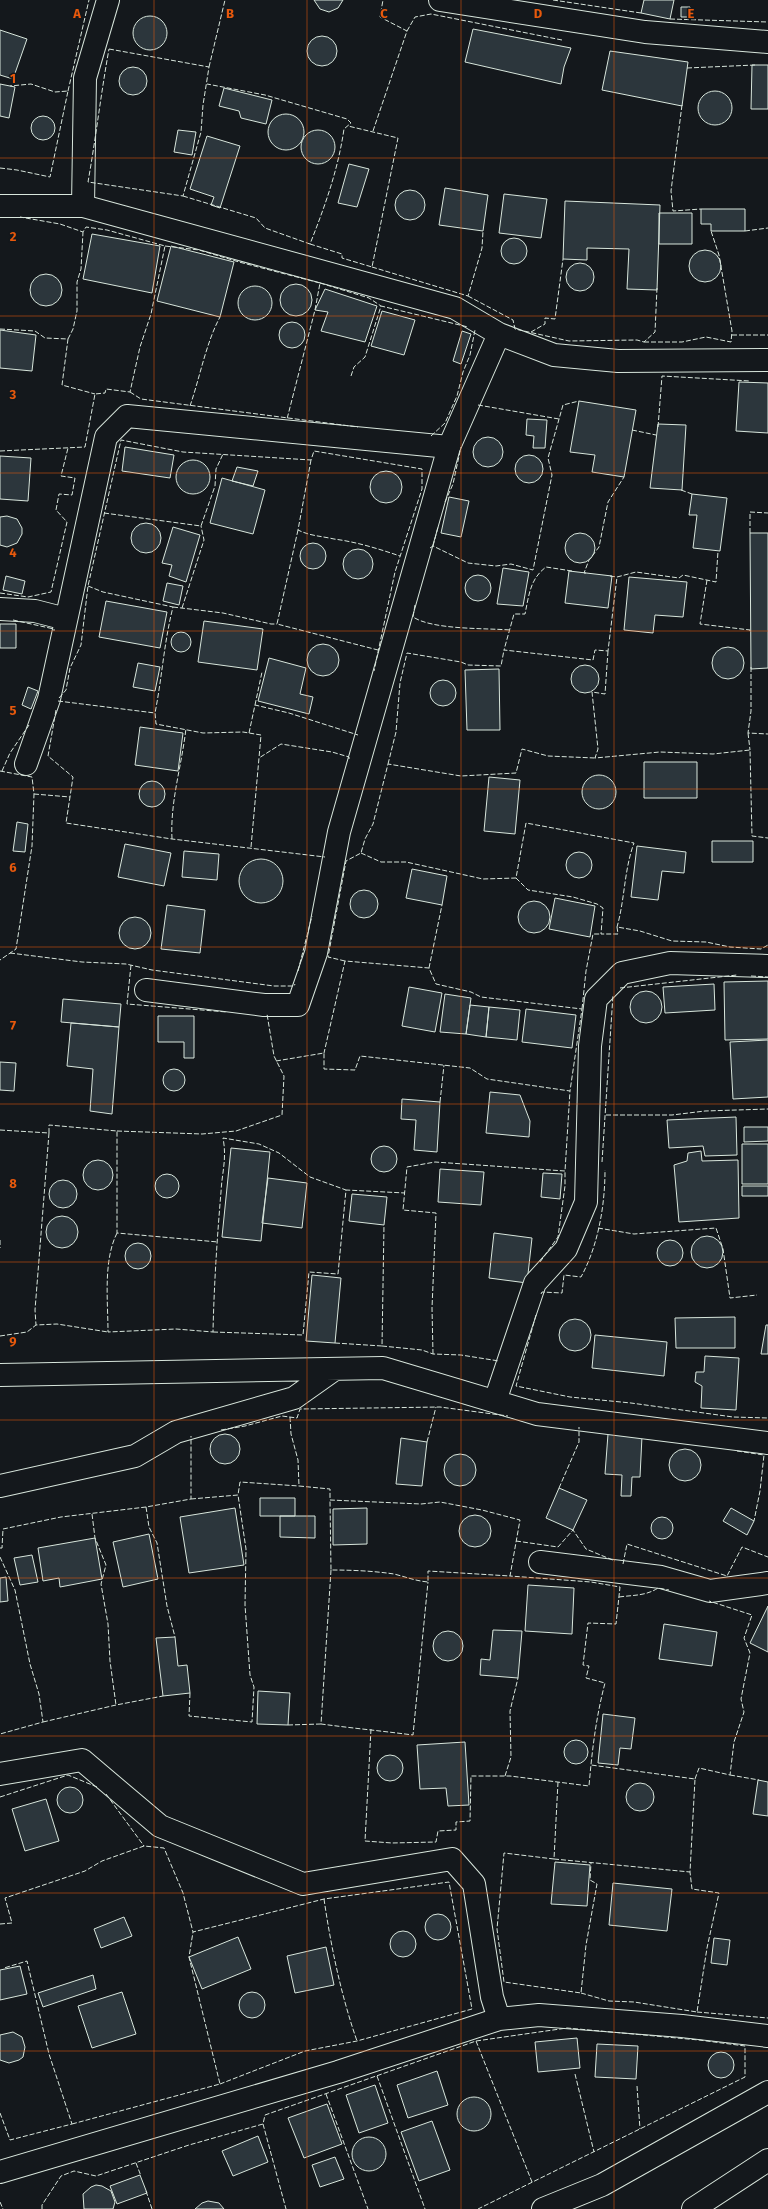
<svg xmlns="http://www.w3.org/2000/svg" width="768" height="2209" font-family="'Fira Sans',sans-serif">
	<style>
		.building { fill: #2c363c; stroke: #d8e6dc }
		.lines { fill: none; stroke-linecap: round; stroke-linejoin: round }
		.street-casing { stroke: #d8e6dc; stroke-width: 24 }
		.secondary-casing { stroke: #d8e6dc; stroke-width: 24 }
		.street { stroke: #14181c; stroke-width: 22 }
		.secondary { stroke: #14181c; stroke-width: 22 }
		.fence { stroke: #d8e6dc; stroke-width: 1; stroke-dasharray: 5 2; stroke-linecap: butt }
		.grid { fill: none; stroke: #e8590c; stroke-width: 1; stroke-opacity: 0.55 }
		.grid-label { font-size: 13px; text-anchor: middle; font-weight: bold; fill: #e8590c; stroke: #14181c; stroke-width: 3; stroke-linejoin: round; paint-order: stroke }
	</style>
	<rect width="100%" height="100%" fill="#14181c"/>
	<path class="building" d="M343 0 338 8 329 12 320 9 314 0Z
		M644 0H674L670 19 641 13Z
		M681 7H690V17H681Z
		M133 33a17 17 0 1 1 34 0a17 17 0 1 1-34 0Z
		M473 29 571 48 564 67 561 84 465 62Z
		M0 30 27 39 13 79 0 75Z
		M307 51a15 15 0 1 1 30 0a15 15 0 1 1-30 0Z
		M610 51 688 62 682 106 602 90Z
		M752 65H768V109H751Z
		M119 81a14 14 0 1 1 28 0a14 14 0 1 1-28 0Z
		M0 84 15 87 9 118 0 116Z
		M224 88 272 100 266 124 241 118 239 111 219 106Z
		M698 108a17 17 0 1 1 34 0a17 17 0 1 1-34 0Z
		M268 132a18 18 0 1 1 36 0a18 18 0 1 1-36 0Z
		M31 128a12 12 0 1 1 24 0a12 12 0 1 1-24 0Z
		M178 130 196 132 192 155 174 152Z
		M301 147a17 17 0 1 1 34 0a17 17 0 1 1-34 0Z
		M207 136 240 146 220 208 211 205 214 197 190 189Z
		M349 164 369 169 357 207 338 203Z
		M445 188 488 195 483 231 439 225Z
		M395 205a15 15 0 1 1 30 0a15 15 0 1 1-30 0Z
		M504 194 547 199 541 238 499 233Z
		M565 201 660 205 657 290 627 289 629 249 587 248V260L563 259Z
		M701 209H745V231H711V224H701Z
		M659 213H692V244H659Z
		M92 234 160 246 152 293 83 279Z
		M501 251a13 13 0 1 1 26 0a13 13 0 1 1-26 0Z
		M171 246 234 262 220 317 157 301Z
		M689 266a16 16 0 1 1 32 0a16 16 0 1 1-32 0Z
		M566 277a14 14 0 1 1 28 0a14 14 0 1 1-28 0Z
		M30 290a16 16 0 1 1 32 0a16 16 0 1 1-32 0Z
		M280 300a16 16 0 1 1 32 0a16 16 0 1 1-32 0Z
		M238 303a17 17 0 1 1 34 0a17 17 0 1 1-34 0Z
		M325 289 377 306 365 342 321 331 328 312 315 310Z
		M382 311 415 320 404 355 371 346Z
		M279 335a13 13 0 1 1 26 0a13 13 0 1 1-26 0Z
		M0 330 36 335 32 371 0 368Z
		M462 331 471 334 461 364 453 361Z
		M739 382 768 383V433L736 431Z
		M579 401 636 410 624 477 592 472 595 455 570 452Z
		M527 419 547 420 545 448H533L534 436 526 435Z
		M658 424 686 425 682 490 650 488Z
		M473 452a15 15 0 1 1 30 0a15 15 0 1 1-30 0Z
		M125 447 174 455 170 478 122 471Z
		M515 469a14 14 0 1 1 28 0a14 14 0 1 1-28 0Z
		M0 456 31 458 28 501 0 499Z
		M176 477a17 17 0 1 1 34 0a17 17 0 1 1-34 0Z
		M237 467 258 471 253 486 232 481Z
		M370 487a16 16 0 1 1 32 0a16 16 0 1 1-32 0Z
		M222 478 265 490 253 534 210 523Z
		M692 494 727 498 720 551 693 548 697 515H689Z
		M449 497 469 501 461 537 441 533Z
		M7 516 17 519 22 528V534L17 543 7 547 0 545V517Z
		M131 538a15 15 0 1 1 30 0a15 15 0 1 1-30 0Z
		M173 527 200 535 186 582 169 576 172 565 162 563Z
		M750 533H768V668L751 669Z
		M565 548a15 15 0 1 1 30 0a15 15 0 1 1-30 0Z
		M300 556a13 13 0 1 1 26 0a13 13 0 1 1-26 0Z
		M343 564a15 15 0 1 1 30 0a15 15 0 1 1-30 0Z
		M503 568 529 572 523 606 497 604Z
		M569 571 612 576 608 608 565 603Z
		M465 588a13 13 0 1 1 26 0a13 13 0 1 1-26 0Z
		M6 576 25 581 22 594 3 590Z
		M629 577 687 582 683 617 655 615 653 633 624 630Z
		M167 583 183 586 179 605 163 601Z
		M106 601 167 612 160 648 99 637Z
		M204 621 263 629 257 670 198 662Z
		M0 624H16V648H0Z
		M171 642a10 10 0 1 1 20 0a10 10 0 1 1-20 0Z
		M307 660a16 16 0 1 1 32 0a16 16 0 1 1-32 0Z
		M712 663a16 16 0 1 1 32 0a16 16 0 1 1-32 0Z
		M269 658 306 668 300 694 313 697 309 714 258 701Z
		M138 663 160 667 155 691 133 687Z
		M571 679a14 14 0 1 1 28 0a14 14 0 1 1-28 0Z
		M499 669 500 730H467L465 670Z
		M430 693a13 13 0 1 1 26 0a13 13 0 1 1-26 0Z
		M28 687 38 691 31 709 22 705Z
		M140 727 183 733 178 771 135 765Z
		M644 762H697V798H644Z
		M582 792a17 17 0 1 1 34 0a17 17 0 1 1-34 0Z
		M489 777 520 780 515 834 484 831Z
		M139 794a13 13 0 1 1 26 0a13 13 0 1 1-26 0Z
		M17 822 28 824 25 852 13 851Z
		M712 841H753V862H712Z
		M125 844 171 853 164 886 118 877Z
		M637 846 686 852 684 873 662 871 658 900 631 897Z
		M184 851 219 854 217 880 182 877Z
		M566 865a13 13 0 1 1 26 0a13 13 0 1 1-26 0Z
		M239 881a22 22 0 1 1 44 0a22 22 0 1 1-44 0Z
		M412 869 447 876 442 905 406 898Z
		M350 904a14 14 0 1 1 28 0a14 14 0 1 1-28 0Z
		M555 898 595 906 590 937 549 929Z
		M518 917a16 16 0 1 1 32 0a16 16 0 1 1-32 0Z
		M167 905 205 910 200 953 161 949Z
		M119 933a16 16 0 1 1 32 0a16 16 0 1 1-32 0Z
		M768 981V1039L725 1040 724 982Z
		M714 984 715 1010 665 1013 663 987Z
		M409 987 442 993 435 1032 402 1026Z
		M630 1007a16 16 0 1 1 32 0a16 16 0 1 1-32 0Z
		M445 994 471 998 466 1034 440 1032Z
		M63 999 121 1004 119 1027 61 1022Z
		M470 1005 489 1007 486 1037 466 1034Z
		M489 1007 520 1010 517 1040 486 1037Z
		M526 1009 576 1015 572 1048 522 1042Z
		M158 1016H194V1058H184V1042H158Z
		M71 1023 119 1027 112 1114 90 1111 93 1069 67 1066Z
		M768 1040V1097L733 1099 730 1042Z
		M0 1062 16 1063 14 1091 0 1090Z
		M163 1080a11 11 0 1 1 22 0a11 11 0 1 1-22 0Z
		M490 1092 520 1095 530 1121 529 1137 486 1133Z
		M402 1099 440 1102 437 1152 414 1150 416 1120 401 1119Z
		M736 1117 737 1155 705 1156 703 1146 669 1148 667 1120Z
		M744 1127H768V1141L744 1142Z
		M742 1144H768V1184H742Z
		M371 1159a13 13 0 1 1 26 0a13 13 0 1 1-26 0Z
		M231 1148 270 1152 261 1241 222 1237Z
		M701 1151 702 1161 738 1160 739 1218 679 1222 674 1165 687 1161 688 1153Z
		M83 1175a15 15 0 1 1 30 0a15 15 0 1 1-30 0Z
		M440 1169 484 1172 481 1205 438 1202Z
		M543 1173 562 1174 560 1199 541 1197Z
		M155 1186a12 12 0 1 1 24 0a12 12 0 1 1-24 0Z
		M268 1178 307 1183 302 1228 262 1223Z
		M49 1194a14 14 0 1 1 28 0a14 14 0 1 1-28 0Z
		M742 1186H768V1196H742Z
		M352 1194 387 1197 384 1225 349 1221Z
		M46 1232a16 16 0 1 1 32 0a16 16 0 1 1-32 0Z
		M494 1233 532 1238 527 1283 489 1278Z
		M691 1252a16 16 0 1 1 32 0a16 16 0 1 1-32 0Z
		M657 1253a13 13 0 1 1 26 0a13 13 0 1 1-26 0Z
		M125 1256a13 13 0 1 1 26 0a13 13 0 1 1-26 0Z
		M312 1275 341 1278 335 1343 306 1341Z
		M735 1317V1348H676L675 1318Z
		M559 1335a16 16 0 1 1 32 0a16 16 0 1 1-32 0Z
		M766 1325H768V1354H761Z
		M595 1335 667 1342 664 1376 592 1368Z
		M705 1356 739 1358 736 1410 701 1408 702 1386 695 1382 696 1372H704Z
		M608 1434 642 1436 640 1477H632L631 1496H621L622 1475 605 1474Z
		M210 1449a15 15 0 1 1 30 0a15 15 0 1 1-30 0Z
		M401 1438 427 1442 422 1486 396 1484Z
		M669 1465a16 16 0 1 1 32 0a16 16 0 1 1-32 0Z
		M444 1470a16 16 0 1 1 32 0a16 16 0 1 1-32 0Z
		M559 1488 587 1500 573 1530 546 1518Z
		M260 1498H295V1516H260Z
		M235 1508 244 1565 189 1573 180 1517Z
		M367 1508V1544L333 1545V1509Z
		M731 1508 754 1521 747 1535 723 1521Z
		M459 1531a16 16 0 1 1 32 0a16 16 0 1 1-32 0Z
		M280 1516H315V1538L280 1537Z
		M651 1528a11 11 0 1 1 22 0a11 11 0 1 1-22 0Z
		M149 1534 158 1579 123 1587 113 1542Z
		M95 1538 102 1579 60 1587 59 1578 43 1581 38 1548Z
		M32 1555 38 1582 20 1585 14 1558Z
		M6 1577 8 1601 0 1602V1578Z
		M528 1585 574 1588 572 1634 525 1631Z
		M768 1606V1652L750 1643Z
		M664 1624 717 1632 712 1666 659 1659Z
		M493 1630 522 1631 518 1678 480 1675 481 1659 490 1660Z
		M433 1646a15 15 0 1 1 30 0a15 15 0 1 1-30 0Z
		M175 1637 178 1666 187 1665 190 1693 163 1696 156 1638Z
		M258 1691 290 1693 288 1725 257 1724Z
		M603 1714 635 1718 631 1749 620 1748 618 1765 598 1763Z
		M564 1752a12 12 0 1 1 24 0a12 12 0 1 1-24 0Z
		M465 1742 469 1805 448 1806 446 1788 420 1789 417 1745Z
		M377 1768a13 13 0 1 1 26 0a13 13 0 1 1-26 0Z
		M758 1780 768 1782V1816L753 1814Z
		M626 1797a14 14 0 1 1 28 0a14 14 0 1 1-28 0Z
		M57 1800a13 13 0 1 1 26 0a13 13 0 1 1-26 0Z
		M46 1799 59 1841 25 1851 12 1809Z
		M555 1862 590 1865 587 1906 551 1904Z
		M613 1883 672 1889 667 1931 609 1925Z
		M425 1927a13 13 0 1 1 26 0a13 13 0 1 1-26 0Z
		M124 1917 132 1936 101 1948 94 1929Z
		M390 1944a13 13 0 1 1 26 0a13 13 0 1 1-26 0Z
		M238 1937 251 1969 202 1989 189 1957Z
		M714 1938 730 1940 727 1965 711 1963Z
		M326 1947 334 1985 295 1993 287 1956Z
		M20 1966 27 1994 0 2000V1970Z
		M93 1975 96 1989 43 2007 38 1993Z
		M239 2005a13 13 0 1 1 26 0a13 13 0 1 1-26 0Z
		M122 1992 136 2034 92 2048 78 2006Z
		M13 2032 22 2037 25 2047 23 2057 19 2060 9 2063 0 2060V2035Z
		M577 2038 580 2068 538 2072 535 2042Z
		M597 2044 638 2046 636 2079 595 2077Z
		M708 2065a13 13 0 1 1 26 0a13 13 0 1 1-26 0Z
		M437 2071 448 2105 408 2118 397 2085Z
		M375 2085 388 2123 359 2133 346 2095Z
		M457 2114a17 17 0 1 1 34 0a17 17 0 1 1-34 0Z
		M327 2104 342 2144 304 2158 288 2118Z
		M432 2121 450 2170 419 2181 401 2132Z
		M258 2136 268 2162 233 2176 222 2151Z
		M352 2154a17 17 0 1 1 34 0a17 17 0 1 1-34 0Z
		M335 2157 344 2179 320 2187 312 2165Z
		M140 2175 147 2193 117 2204 110 2186Z
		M96 2185 102 2186 111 2191 115 2202 113 2209H84L83 2194 91 2187Z
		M208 2201 219 2203 224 2209H195L202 2203Z"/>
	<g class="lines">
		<defs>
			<path id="street" d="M440 0 645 32 768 42
				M0 206H83L455 308 499 334 554 355 618 361 768 360
				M83 206 85 78 108 0
				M0 609 35 611 66 619
				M26 764 49 699 106 437 127 416 449 447
				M146 990 264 1005H298L316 953 339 832 449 447 499 334
				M0 1375 383 1368 537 1414 768 1443
				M495 1401 535 1283 566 1249 586 1202 590 1046 596 999 622 973 670 963 768 966
				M0 1486 135 1456 176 1432 294 1398 335 1369
				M540 1562 661 1577 710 1591 768 1583
				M0 1774 82 1760 160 1826 303 1884 452 1859 474 1884 492 1997 499 2019
				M0 2172 338 2072 499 2019 539 2015 682 2026 768 2036
				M543 2209 602 2185 768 2092"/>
			<path id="secondary" d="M693 2209 768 2160"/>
		</defs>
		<use href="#street" class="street-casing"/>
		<use href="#secondary" class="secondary-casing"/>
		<use href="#street" class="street"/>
		<use href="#secondary" class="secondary"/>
		<path class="fence" d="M553 0 641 13
			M670 19 768 22
			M407 31 415 17 431 14 562 40
			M109 49 209 67 203 105 201 132 183 196 88 182C96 137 101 93 109 49Z
			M209 67 225 0
			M687 68 755 65
			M68 91 89 0
			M682 105 671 191 673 211 701 209
			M373 131 407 31 380 17 383 0
			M0 168 17 170 50 177 68 91 55 92 31 84 10 86
			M183 196 256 218 265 228 310 244C325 206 338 170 344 129L351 123 347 119 265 95 207 84
			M745 231 768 228
			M310 244 342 254V258L372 267 398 138 348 126
			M165 246 199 250 239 262 320 283 315 310 287 419
			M372 267 468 296 482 248 483 231
			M320 283 369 298 381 306
			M468 296 513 320 515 329 569 341 637 340 644 342 655 332 657 288
			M0 329 35 331 45 338 68 339 62 385 95 394
			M531 332 545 324V318L555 319 563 259
			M732 335H768
			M68 339 73 329 77 311V282L81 269 83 232
			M644 342H682L706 337 731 342 732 331 719 255 711 231
			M351 376 354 367 365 357 381 306 468 327
			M130 392 141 399 358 427
			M478 405 559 419
			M190 406C200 377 206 343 220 317
			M658 427 662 376 750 381
			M632 430 656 435
			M431 436 445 423 457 396 463 372 470 355 475 330
			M0 451 85 447 95 394 105 393 106 389 130 392 140 347 151 314 165 246 107 230 86 227 83 232 60 224 20 217
			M311 460 298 530C310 536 321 536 334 539 357 542 379 549 400 556
			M681 490 692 494
			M445 502 453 484 461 447
			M104 513 201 526 215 486 216 469 223 454
			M298 530 277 624 378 650
			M750 533V512L768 513
			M433 546 438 527
			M430 548 433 546 468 563 496 566 511 564 533 570 552 475 548 458 563 405 579 401
			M572 571 546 567C530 579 529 595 525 614H514L504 650 593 660 595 650 608 651 617 577
			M586 573H584L589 560 599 547 608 502 624 477
			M610 576 617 577 636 572 679 578 683 575 716 582 718 551
			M707 580 700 624 750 630V633
			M88 586 103 592 173 607C164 642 162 678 155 713
			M0 593 28 597 51 592 67 522 56 510 59 494 72 495 75 478 61 476 68 448
			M415 605 413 617C433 630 485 628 510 630
			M173 607 223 613 271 624H277
			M182 608 204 540 201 526
			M13 620 54 629V631
			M608 651 605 694 592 692 598 749 595 758 660 752 713 754 750 750 752 836 768 838
			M751 667V711L748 733 768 734
			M59 698 66 690 70 668 81 645 88 586 121 440 183 452 311 460 314 451 422 469V489L395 572 374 671
			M58 701 155 713 156 724 203 733 243 732 261 735 259 758
			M255 705 262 672
			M56 710 48 756 73 777 70 797
			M249 733 255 705 289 713 358 735
			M748 733 750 750
			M388 764 396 732 400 683 407 653 461 662 468 665 501 666 504 650
			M0 771 32 777 34 794 32 846 16 949 0 960
			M2 771 10 753 29 725
			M34 794 70 797 66 823 172 839 325 857
			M172 839C170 801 182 765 186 728
			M251 847 259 758 281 744 332 752 349 757V759
			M361 853 381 862H406L483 879 516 878 526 823 634 843C624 870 625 899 617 927
			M516 878 528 890 573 897 597 904 603 908 601 934H618L617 927 640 931 672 941 706 942 730 947 761 949 768 945
			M10 953 82 962 126 964 152 970 274 986H294L295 984
			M345 961 328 957 346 861 361 853 365 839 373 824 388 764 461 776 516 773 522 749 548 756 595 758
			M131 965 127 1004 227 1012
			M429 968 442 905
			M298 971 312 916
			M751 976 768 977
			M620 988 737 975
			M582 1009 586 971 593 934H601
			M276 1061 324 1053V1069L355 1070 360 1056 470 1068 487 1079 570 1091 582 1009 481 997 471 992 436 984 429 968 345 961 324 1053
			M440 1102 444 1065
			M606 1115H672L705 1111 768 1109
			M0 1130 49 1133V1125L117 1131V1233L218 1242
			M117 1131 202 1134 236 1131 282 1115 284 1076 274 1056 267 1014
			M49 1133 35 1310 36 1325 57 1324 108 1332
			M602 1162 613 995
			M598 1228 634 1234 716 1228 723 1249 730 1298 757 1295
			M117 1233C103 1261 108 1301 108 1332L176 1329 213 1332C214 1286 217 1239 221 1192 222 1172 227 1159 223 1138L259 1144 279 1153 310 1177 346 1190
			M0 1240V1248
			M540 1262 558 1237 565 1186V1171
			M541 1294 542 1292 562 1293 564 1275 581 1277C598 1246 605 1206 605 1170
			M536 1315 516 1386 570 1397 631 1403 733 1417 768 1418
			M213 1332 303 1335 309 1272 338 1274 346 1190 405 1193
			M0 1336 27 1332 36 1325
			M335 1343 382 1346 384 1225
			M382 1346 422 1350 433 1354 461 1355 499 1361
			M433 1354 432 1308 436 1213 403 1210 407 1167 435 1162 565 1171 570 1091
			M290 1417 291 1434 298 1460 299 1486 330 1489V1500L421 1504 440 1502 482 1510 520 1520 510 1576 428 1571V1582C416 1581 406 1577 394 1574 374 1571 352 1570 331 1570L330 1500
			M221 1430 245 1426 282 1416 297 1418 300 1409 440 1407 508 1416
			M427 1442 436 1407
			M737 1451 764 1455 760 1491 754 1521
			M559 1488 579 1442V1427
			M191 1499 238 1495 240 1482 299 1486
			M146 1507 149 1527 157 1543 167 1606 175 1637
			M92 1514 95 1538 106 1565 101 1584 108 1624 110 1661 116 1705
			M516 1541 558 1547 573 1530 586 1549 615 1561
			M0 1548H2L3 1529 61 1517 146 1507 191 1499V1436
			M0 1557 15 1590 30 1664 39 1694 43 1722 0 1734
			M623 1564 627 1544 727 1576 742 1547 768 1557
			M331 1570 321 1724C351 1728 382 1731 413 1735L428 1582
			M619 1597C633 1595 646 1596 658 1588L669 1590
			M190 1693 189 1716 252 1722 254 1687 250 1675 245 1605 246 1549 238 1495
			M43 1722 116 1705 163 1696
			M288 1725 321 1724
			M371 1729 365 1841 392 1843 436 1842 438 1831 456 1830V1822L470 1821 471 1776H510L589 1786C592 1751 596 1717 605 1683L586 1678 589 1666 583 1665 588 1623 616 1624 620 1587 591 1582 510 1576
			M730 1775 759 1780
			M505 1776 511 1757 510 1711 518 1678
			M695 1779 699 1768 730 1775 734 1742 744 1712 741 1699 750 1653 744 1638 752 1615 709 1601
			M558 1782 554 1859 504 1853 497 1929 504 1982 581 1993 586 1945 597 1884 590 1880 591 1863
			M106 1794 144 1846
			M0 1797 68 1775 97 1787
			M554 1859 690 1872 695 1779 591 1765
			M324 1899C331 1947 341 1995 357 2041
			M0 1924 12 1923 5 1898 85 1871 102 1861 144 1846 164 1848 183 1893 193 1932 324 1899 449 1882 472 2009 357 2041 305 2051 220 2084
			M581 1993 609 2001 634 2002 697 2012 707 1948 719 1893 692 1889 690 1872
			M697 2012 768 2018
			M476 2041 532 2182
			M575 2074 594 2152
			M377 2076 425 2209
			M637 2086 640 2129
			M326 2094 368 2209
			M0 2113 10 2140 72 2124 49 2054 27 1961 4 1968
			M72 2124 220 2084 189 1957 193 1932
			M263 2124 286 2209
			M136 2163 141 2176
			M146 2191 152 2209
			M0 2202 3 2209
			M42 2209V2205L61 2176 74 2171 96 2176 189 2145 263 2124 265 2115 476 2041 567 2028 699 2040 745 2046V2077L478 2209"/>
	</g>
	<path class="grid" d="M154 0V2209M307 0V2209M461 0V2209M614 0V2209M0 158H768M0 316H768M0 473H768M0 631H768M0 789H768M0 947H768M0 1104H768M0 1262H768M0 1420H768M0 1578H768M0 1736H768M0 1893H768M0 2051H768"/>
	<g class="grid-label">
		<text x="77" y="18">A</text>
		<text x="230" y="18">B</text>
		<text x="384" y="18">C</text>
		<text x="538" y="18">D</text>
		<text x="691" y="18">E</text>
		<text x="13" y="83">1</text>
		<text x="13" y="241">2</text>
		<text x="13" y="399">3</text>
		<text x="13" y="557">4</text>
		<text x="13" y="715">5</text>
		<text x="13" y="872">6</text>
		<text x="13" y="1030">7</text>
		<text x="13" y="1188">8</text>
		<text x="13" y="1346">9</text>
	</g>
</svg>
